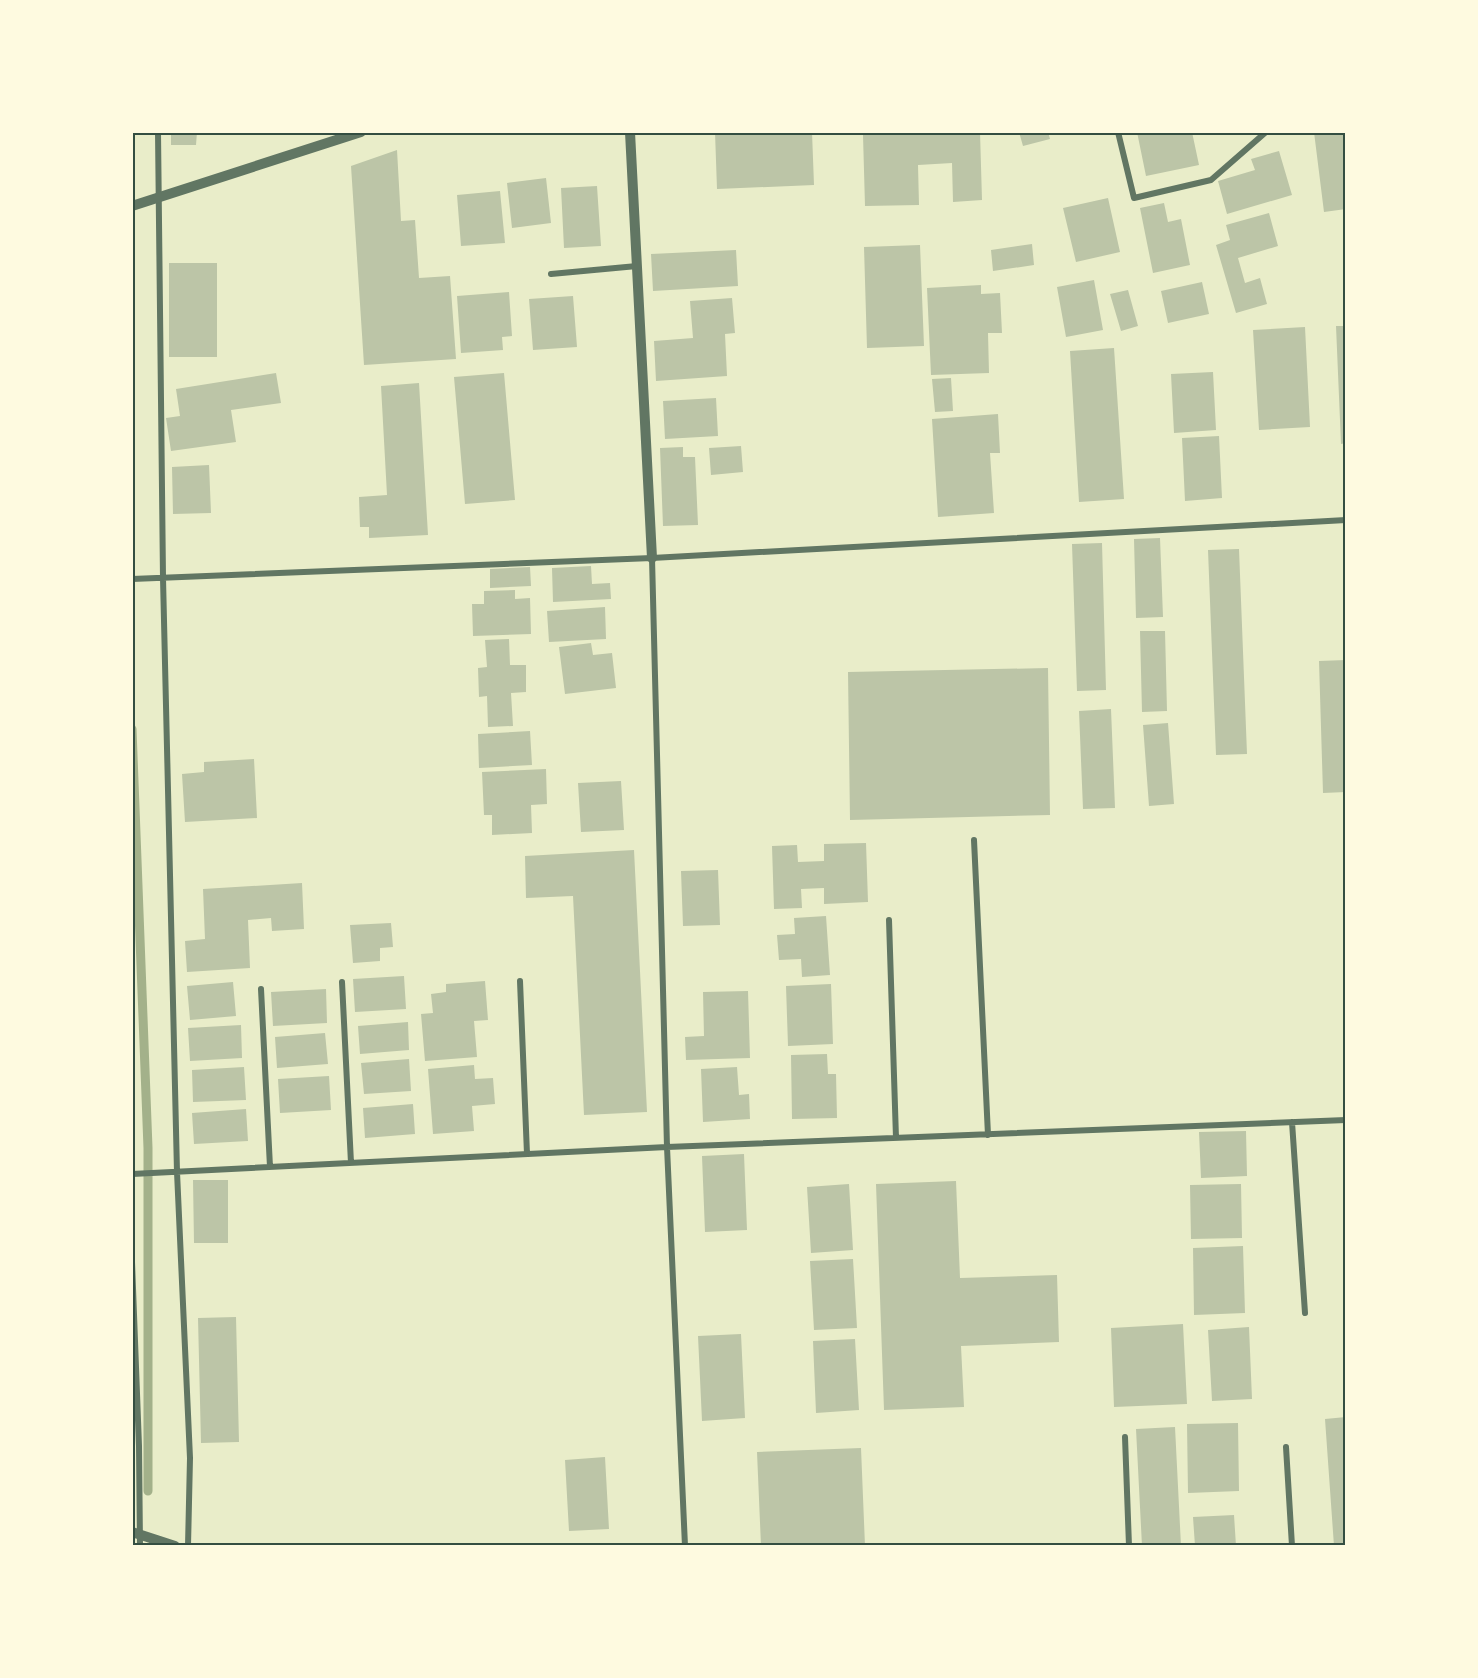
<svg xmlns="http://www.w3.org/2000/svg" width="1478" height="1678" font-family="Ubuntu,sans-serif">
	<style>
		.lines { fill: none; stroke-linecap: round; stroke-linejoin: round }
		.stream { stroke: #a3b18a; stroke-width: 9 }
		.building { fill: #bcc5a7 }
		.minor { stroke: #617663; stroke-width: 6 }
		.tertiary { stroke: #617663; stroke-width: 10 }
		.neatline { fill: none; stroke: #344e41; stroke-width: 2 }
	</style>
	<rect width="100%" height="100%" fill="#e9edc9"/>
	<g class="lines">
		<path class="stream" d="M132 729 148 1148V1491"/>
	</g>
	<path class="building" d="M171 132H197L196 145H171Z
		M715 132H812L814 185 717 189Z
		M980 132 982 200 953 202 952 163 918 165 919 205 865 206 863 135Z
		M1019 132H1048L1050 139 1023 146Z
		M1137 132H1192L1199 165 1146 176Z
		M1314 132H1346V209L1324 212Z
		M397 150 401 221 415 220 419 278 450 276 456 359 364 365 351 166Z
		M1279 151 1292 195 1227 214 1218 181 1255 170 1251 159Z
		M546 178 551 223 512 228 507 183Z
		M597 186 601 246 564 248 561 188Z
		M500 191 505 243 461 246 457 195Z
		M1108 198 1120 252 1076 262 1063 208Z
		M1164 203 1168 222 1181 219 1190 265 1153 273 1140 208Z
		M1269 213 1278 246 1238 258 1245 283 1260 278 1267 304 1236 313 1216 245 1230 240 1226 225Z
		M1032 244 1034 265 993 271 991 250Z
		M920 245 924 346 867 348 864 247Z
		M736 250 738 286 653 291 651 254Z
		M169 263H217V357H169Z
		M1094 280 1103 330 1066 337 1057 287Z
		M1202 282 1209 314 1168 323 1161 291Z
		M981 285V294L1000 293 1002 333H988L989 373 931 375 927 288Z
		M1128 290 1138 326 1121 331 1110 294Z
		M509 292 512 336 502 337 503 350 461 353 457 296Z
		M573 296 577 347 533 350 529 299Z
		M732 298 735 333 725 334 727 376 656 381 654 341 693 338 690 301Z
		M1336 326H1346V443L1341 444Z
		M1305 327 1310 427 1259 430 1253 330Z
		M1114 348 1124 499 1079 502 1070 351Z
		M1213 372 1216 430 1174 433 1171 374Z
		M276 373 281 403 231 410 236 442 171 451 166 418 180 416 176 389Z
		M504 373 515 500 465 504 454 377Z
		M951 378 953 411 935 412 932 379Z
		M419 383 428 535 369 538V527H360L359 497 387 495 381 386Z
		M716 398 718 436 665 439 663 401Z
		M998 414 1000 453H990L994 513 938 517 932 419Z
		M1219 436 1222 498 1185 501 1182 438Z
		M741 446 743 472 711 475 709 448Z
		M683 447V457H695L698 525 663 526 660 448Z
		M209 465 211 513 173 514 172 467Z
		M1160 538 1163 617 1136 618 1134 539Z
		M1102 543 1106 690 1077 691 1072 544Z
		M1239 549 1247 754 1216 755 1208 550Z
		M591 566 592 584 610 583 611 599 553 602 552 568Z
		M530 567 531 586 490 588V569Z
		M515 590V599L530 598 531 634 473 636 472 604H484V591Z
		M605 607 606 639 549 642 547 611Z
		M1140 631H1165L1167 711 1142 712Z
		M509 639 510 665H526V692L511 693 513 726 488 727 487 696 479 697 478 668 487 667 485 640Z
		M591 643 593 655 612 653 616 688 565 694 559 647Z
		M1346 660V792L1323 793 1319 661Z
		M1048 668 1050 815 850 820 848 672Z
		M1111 709 1115 808 1083 809 1079 711Z
		M1168 723 1174 804 1149 806 1143 725Z
		M530 731 532 765 479 768 478 734Z
		M254 759 257 818 185 822 182 774 204 772V762Z
		M546 769 547 804 531 805 532 833 492 835V815H484L482 772Z
		M621 781 624 830 581 832 578 783Z
		M866 843 868 902 824 904V888L801 889 802 908 774 909 772 846 797 845 798 862 824 861V844Z
		M634 850 647 1112 584 1115 573 896 526 898 525 856Z
		M718 870 720 925 683 926 681 871Z
		M302 883 304 929 272 931 271 918 248 920 250 968 187 972 185 941 205 939 203 889Z
		M826 916 830 975 802 977 801 959 779 960 777 935 795 934 794 918Z
		M391 923 393 947 380 948V961L353 963 350 925Z
		M404 976 406 1009 355 1012 353 979Z
		M485 981 488 1020 474 1021 477 1057 425 1061 421 1014 433 1013 431 994 446 992V984Z
		M233 982 236 1016 190 1020 187 986Z
		M831 984 833 1044 788 1046 786 986Z
		M326 989 327 1023 273 1026 271 992Z
		M748 991 750 1058 686 1060 685 1037 704 1036 703 992Z
		M408 1022 409 1050 360 1054 358 1026Z
		M241 1025 242 1058 190 1061 188 1028Z
		M325 1033 328 1064 277 1068 275 1037Z
		M827 1054 828 1074H836L837 1118 792 1119 791 1055Z
		M409 1059 411 1091 364 1094 361 1063Z
		M474 1065 475 1079 493 1078 495 1104 472 1106 474 1131 433 1134 428 1069Z
		M244 1067 246 1100 193 1102 192 1070Z
		M737 1067 739 1095 749 1094 750 1119 703 1122 701 1069Z
		M329 1076 331 1110 280 1113 278 1079Z
		M413 1104 415 1134 365 1138 363 1108Z
		M246 1109 248 1141 194 1144 192 1113Z
		M1246 1131 1247 1176 1201 1178 1199 1132Z
		M744 1154 747 1230 705 1232 702 1156Z
		M193 1180H228V1243H194Z
		M956 1181 960 1278 1057 1275 1059 1342 961 1346 964 1407 884 1410 876 1184Z
		M849 1184 853 1250 811 1253 807 1187Z
		M1241 1184 1242 1238 1191 1239 1190 1185Z
		M1243 1246 1245 1313 1194 1315 1193 1248Z
		M853 1259 857 1328 814 1330 810 1261Z
		M236 1317 239 1442 201 1443 198 1318Z
		M1183 1324 1187 1404 1114 1407 1111 1328Z
		M1249 1327 1252 1399 1212 1401 1208 1330Z
		M741 1334 745 1418 702 1421 698 1336Z
		M855 1339 859 1410 816 1413 813 1341Z
		M1346 1417V1546H1334L1325 1419Z
		M1238 1423 1239 1491 1188 1493 1187 1424Z
		M1175 1427 1181 1546H1142L1136 1429Z
		M861 1448 865 1546H761L757 1452Z
		M605 1457 609 1529 569 1531 565 1460Z
		M1234 1515 1236 1546H1195L1193 1517Z"/>
	<g class="lines">
		<path class="minor" d="M158 132 163 578 177 1172 190 1458 188 1546
			M1118 132 1134 198 1211 180 1266 132
			M551 274 637 266
			M652 558 667 1147 685 1546
			M132 579 652 558 1346 520
			M974 840 988 1135
			M889 920 896 1138
			M520 981 527 1154
			M342 982 351 1163
			M261 989 270 1167
			M1292 1122 1305 1313
			M132 1174 667 1147 1346 1120
			M132 1262 139 1446 140 1546
			M1125 1437 1129 1546
			M1286 1447 1292 1546"/>
		<path class="tertiary" d="M630 132 652 558
			M132 206 361 132
			M132 1532 175 1546"/>
	</g>
	<rect width="1478" height="1678" fill="none" stroke="#fefae0" stroke-width="267"/>
	<rect x="134" y="134" width="1210" height="1410" class="neatline"/>
</svg>
